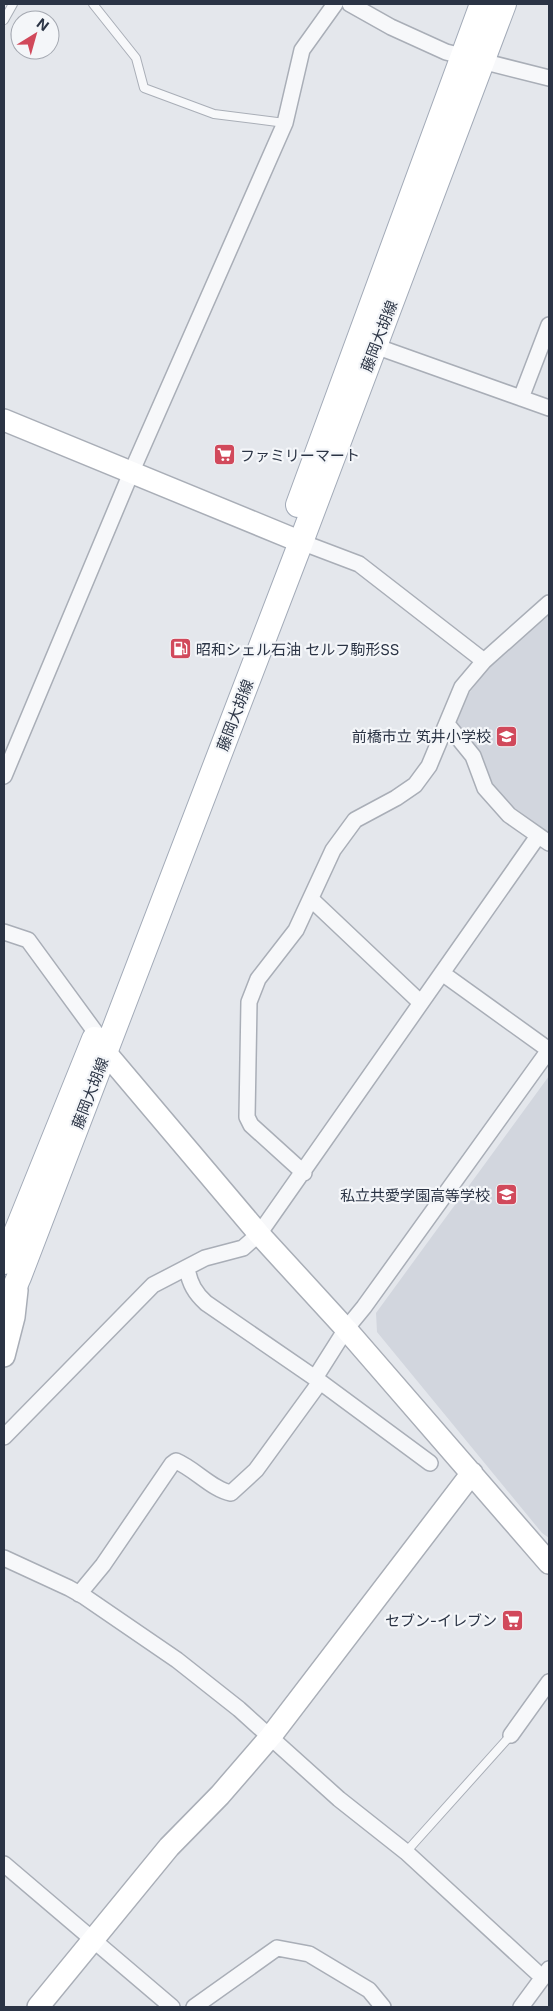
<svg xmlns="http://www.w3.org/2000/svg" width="553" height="2011" font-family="Inter,'Noto Sans JP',sans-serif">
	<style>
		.built { fill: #d2d6de }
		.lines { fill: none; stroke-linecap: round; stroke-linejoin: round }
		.lane-casing { stroke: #a9aeb7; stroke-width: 10 }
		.street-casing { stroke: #a9aeb7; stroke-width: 18 }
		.secondary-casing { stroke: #a9aeb7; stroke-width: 24 }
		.primary-casing { stroke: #a3abb8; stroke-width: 26 }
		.lane { stroke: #f7f8fa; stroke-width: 8 }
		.street { stroke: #f7f8fa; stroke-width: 15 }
		.secondary { stroke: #fff; stroke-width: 21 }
		.primary { stroke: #fff; stroke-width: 24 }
		.labels { text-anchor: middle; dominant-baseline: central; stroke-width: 4.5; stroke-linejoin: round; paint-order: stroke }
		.street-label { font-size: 15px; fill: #2b3445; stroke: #f4f6f9 }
		.poi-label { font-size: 15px; fill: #2b3445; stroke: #f4f6f9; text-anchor: end }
	</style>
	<rect width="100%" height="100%" fill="#e4e7ec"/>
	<path class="built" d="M549 613V835L516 810 489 784 476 750 455 722 464 700 488 668Z
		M549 1076V1538L542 1533 377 1332 376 1313Z"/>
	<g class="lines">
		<defs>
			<path id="lane" d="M93 4 136 58 144 88 214 114 285 123
				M4 20 13 4
				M406 1852 511 1735"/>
			<path id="street" d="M350 4 391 27 446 52 549 78
				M375 346 549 408
				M521 398 549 325
				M301 542 359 564 484 661
				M447 724 473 756 485 788 509 815 549 843
				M4 776 131 473 285 123 302 50 335 4
				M311 899 421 1003
				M4 932 28 940 96 1033
				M442 973 549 1050
				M304 1173 251 1125 247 1117 249 1002 258 979 296 930 333 850 355 820 396 798 415 785 429 766 462 687 484 661 549 603
				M187 1269C190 1284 195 1293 206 1303L315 1378 430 1463
				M315 1378 346 1329 364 1307 549 1050
				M4 1437 153 1285 205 1258 243 1248 259 1234 538 836
				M4 1558 69 1588 85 1597 177 1660 239 1709 339 1799 406 1852 543 1978
				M79 1594 103 1565 172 1464 176 1461C195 1469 213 1490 231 1493L256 1470 320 1382
				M511 1735 549 1682
				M4 1864 172 2007
				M194 2007 277 1948 309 1954 369 1990 383 2007
				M521 2007 549 1969"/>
			<path id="secondary" d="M4 420 301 542
				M98 1038 106 1053 259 1234 346 1329 549 1563
				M4 1356 14 1317 17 1290
				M38 2007 169 1847 220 1795 271 1736 472 1473"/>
			<path id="primary" d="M298 505 482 4
				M4 1262 94 1039
				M4 1311 19 1277 301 542 504 4"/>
		</defs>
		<use href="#lane" class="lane-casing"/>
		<use href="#street" class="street-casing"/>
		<use href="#secondary" class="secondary-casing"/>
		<use href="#primary" class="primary-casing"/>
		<use href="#lane" class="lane"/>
		<use href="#street" class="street"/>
		<use href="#secondary" class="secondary"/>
		<use href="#primary" class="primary"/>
	</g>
	<defs>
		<symbol id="supermarket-square" viewBox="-11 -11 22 22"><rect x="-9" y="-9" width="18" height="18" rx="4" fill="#d1495b" stroke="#f4f6f9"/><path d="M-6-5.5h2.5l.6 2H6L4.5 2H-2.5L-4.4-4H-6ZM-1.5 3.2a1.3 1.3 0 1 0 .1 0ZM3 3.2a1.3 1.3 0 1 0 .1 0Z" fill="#fff"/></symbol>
		<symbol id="fuel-square" viewBox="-11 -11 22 22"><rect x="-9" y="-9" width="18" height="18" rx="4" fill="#d1495b" stroke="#f4f6f9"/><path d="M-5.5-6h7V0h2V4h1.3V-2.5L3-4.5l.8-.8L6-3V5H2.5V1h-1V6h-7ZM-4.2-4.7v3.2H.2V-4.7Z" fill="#fff"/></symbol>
		<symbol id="school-square" viewBox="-11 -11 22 22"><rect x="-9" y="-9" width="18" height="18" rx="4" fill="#d1495b" stroke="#f4f6f9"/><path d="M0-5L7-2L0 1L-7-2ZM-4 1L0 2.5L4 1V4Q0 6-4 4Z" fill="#fff"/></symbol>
	</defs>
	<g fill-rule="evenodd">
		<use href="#supermarket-square" x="212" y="442" width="25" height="25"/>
		<use href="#fuel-square" x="168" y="636" width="25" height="25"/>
		<use href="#school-square" x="494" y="724" width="25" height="25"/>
		<use href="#school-square" x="494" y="1182" width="25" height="25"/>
		<use href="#supermarket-square" x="500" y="1608" width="25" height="25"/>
	</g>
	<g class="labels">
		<g class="street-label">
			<text transform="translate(379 336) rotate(-69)">藤岡大胡線</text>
			<text transform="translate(235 715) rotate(-69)">藤岡大胡線</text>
			<text transform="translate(90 1093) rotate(-69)">藤岡大胡線</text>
		</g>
		<g class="poi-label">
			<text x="240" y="455" text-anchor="start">ファミリーマート</text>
			<text x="196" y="649" text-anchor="start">昭和シェル石油 セルフ駒形SS</text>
			<text x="491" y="736">前橋市立 笂井小学校</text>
			<text x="490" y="1195">私立共愛学園高等学校</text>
			<text x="497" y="1620">セブン-イレブン</text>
		</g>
	</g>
	<rect width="553" height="2011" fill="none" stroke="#2b3445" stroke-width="10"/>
	<g transform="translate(35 35) rotate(37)"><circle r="24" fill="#f4f6f9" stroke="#a4a8b1"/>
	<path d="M0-4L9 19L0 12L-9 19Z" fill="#d1495b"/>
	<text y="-8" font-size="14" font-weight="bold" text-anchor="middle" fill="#2b3445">N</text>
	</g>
</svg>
